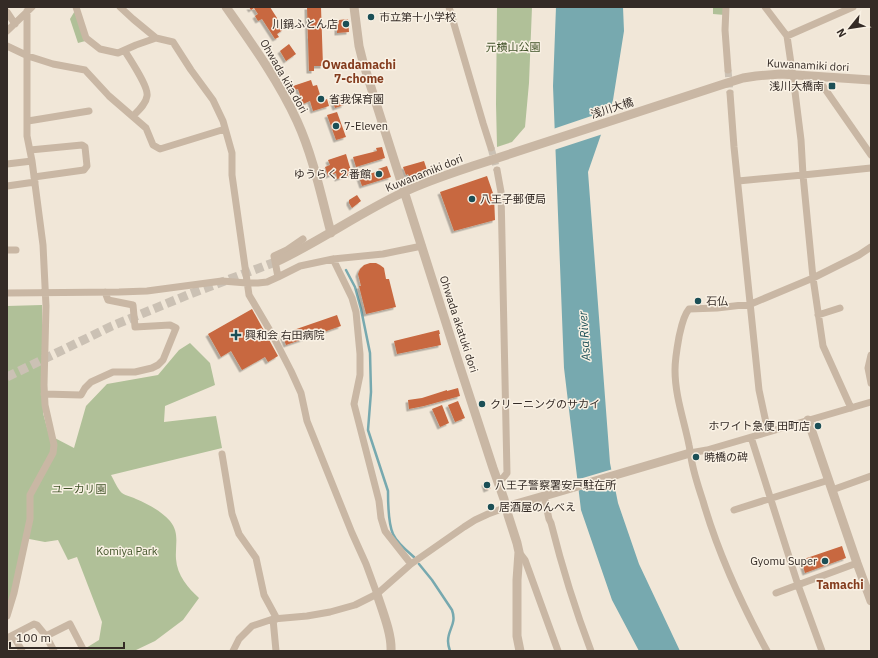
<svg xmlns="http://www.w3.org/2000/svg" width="878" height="658" font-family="'IBM Plex Sans','Noto Sans JP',sans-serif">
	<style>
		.green { fill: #b0c098 }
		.water { fill: #77a9af }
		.pier { fill: #f1e7d8 }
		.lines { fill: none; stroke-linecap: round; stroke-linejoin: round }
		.stream { stroke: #77a9af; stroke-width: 2.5 }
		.building { fill: #c8683f; filter: url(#shadow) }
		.minor-tunnel { stroke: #cbc1b4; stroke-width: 7; stroke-dasharray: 7 3.5; stroke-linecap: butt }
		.tertiary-tunnel { stroke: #cbc1b4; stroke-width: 9; stroke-dasharray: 9 4.5; stroke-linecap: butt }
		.minor { stroke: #c9b7a4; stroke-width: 7 }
		.tertiary { stroke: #c9b7a4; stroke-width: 9 }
		.poi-dot { fill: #1b4f56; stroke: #f9f1e4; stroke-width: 1.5 }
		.labels { text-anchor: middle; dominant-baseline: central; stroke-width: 3; stroke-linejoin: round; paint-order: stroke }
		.poi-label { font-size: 11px; fill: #342b26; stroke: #f9f1e4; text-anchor: start }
		.park-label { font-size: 11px; fill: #415329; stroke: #f9f1e4 }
		.street-label { font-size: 11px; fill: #342b26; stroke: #f9f1e4 }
		.neighbourhood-label { font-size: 12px; font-weight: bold; fill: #843c1e; stroke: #f9f1e4 }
		.water-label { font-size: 12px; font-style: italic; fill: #1b4f56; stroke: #f9f1e4 }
	</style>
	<defs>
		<filter id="shadow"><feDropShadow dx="-2.5" dy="2.5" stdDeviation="0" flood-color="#0004"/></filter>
	</defs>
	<rect width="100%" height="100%" fill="#f1e7d8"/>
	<path class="green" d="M497 7H532L529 83 525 127 512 142 497 147 496 104Z
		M713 7H725V15L713 14Z
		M76 9 89 40 78 43 70 19Z
		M42 305 43 413 49 435 74 448 86 406 107 384 158 375 179 350 190 343 210 363 215 385 165 406 164 422 216 416 222 448 111 475C114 480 116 486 120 491 124 496 131 496 136 499 148 504 161 511 170 521 180 533 175 545 176 559 177 575 188 588 199 598L183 620 155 641 134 651H88L86 648 99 640 102 622 77 557 68 560 58 540 45 542 24 538 7 616V306Z"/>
	<path class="water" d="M556 7H623L624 31 613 100 588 172 610 463 618 503 639 564 680 651H639L612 600 581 510 564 368 553 86Z"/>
	<path class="pier" d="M612 109 603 134 554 150 553 129Z
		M613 469 615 479 577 491 576 480Z"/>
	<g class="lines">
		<path class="stream" d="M346 270 355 287 361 309 370 353 371 392 368 430 388 491C388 503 388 523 393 534 397 543 407 551 414 557
			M419 564 432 580 452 610C457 624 448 629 448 641 448 644 449 648 450 651"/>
	</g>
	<path class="building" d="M249 7H270L284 29 277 34 279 37 275 39 262 19 258 21 255 16 258 14 254 8 251 10Z
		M307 7H321L323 66H314V71H309Z
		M348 19 349 32 337 33V21H339V20Z
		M289 44 296 54 286 61 280 51Z
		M311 80 313 86 317 85 322 101 327 99 329 106 313 111 310 101 303 104 298 89 294 90 293 86Z
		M341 97 344 105 335 108 332 99Z
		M337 112 346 137 336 140 327 115Z
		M382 147 385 158 356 167 353 157 377 151 376 148Z
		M346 154 352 174 337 179 336 173 328 176 325 167 330 165 328 160Z
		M424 161 427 170 413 174V175L409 177 408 174 406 175 403 167Z
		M387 166 391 177 362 186 359 177 379 171 378 169Z
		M487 176 494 196 495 220 454 231 440 192Z
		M357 195 361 201 352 208 349 203V200Z
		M370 263H376L380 265 384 268 386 279H389L396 307 366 314 359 286H361L358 274 360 269 364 265Z
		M252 309 278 356 268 362 265 357 242 370 231 351 221 357 208 334Z
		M337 315 341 326 286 345 282 334Z
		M439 330 440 334H439L441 345 397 354 394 341Z
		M458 388 460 396 424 406 409 409 408 400 422 398 447 390V391Z
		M458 401 465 418 455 422 448 405Z
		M442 405 449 423 440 427 432 409Z
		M488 481 491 488 486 490 484 483Z
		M842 546 846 558 805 573 801 560Z"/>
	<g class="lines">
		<path class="minor-tunnel" d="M728 70 730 93
			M491 148 497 170"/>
		<path class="tertiary-tunnel" d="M7 377 112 326 190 294 278 261"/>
		<path class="minor" d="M76 7 86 38 100 49 118 53 136 45 156 38 173 42 191 70 213 100 223 121 232 153V175L249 295 272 334 291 371 301 393 307 421 352 533 366 564 377 594
			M120 7 133 19 156 38
			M449 7 483 123 491 148
			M726 7 725 30 728 70
			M765 7 787 36 794 84 801 140 803 175 813 278 823 346 851 408
			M7 12 15 24
			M7 31 32 7
			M787 36 853 7
			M7 46 28 56 53 64 85 70 109 96 146 128 153 145 160 149 225 129
			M125 51C130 60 149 87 147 96 146 104 139 110 133 116
			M816 76 871 155
			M730 93 734 147 759 390 768 432
			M28 121 89 111
			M30 150 82 145 85 147 87 166 84 170 34 177
			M7 164 32 161
			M497 170 501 192 507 473 503 478 498 480
			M738 181 803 175 871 168
			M7 186 35 182
			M7 250H16
			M333 259 352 298 356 312 360 354V375L354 404 379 501 381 518 385 531 411 564
			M278 277 274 256 287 250 303 239
			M7 293 119 292 147 291 222 281 247 283H258L267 282 278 277 300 266 333 259 383 254 422 246
			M818 315 840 308
			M871 355 868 368 871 383
			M44 394 81 395 85 388 91 382 113 372H135L152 368 158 365 163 360 176 328 170 325 135 327 133 305 108 300 105 292
			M751 437 798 585 822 651
			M690 453 707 450 871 402
			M222 454 232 514 239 534 256 558 264 595 277 619
			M832 490 871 476
			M544 496 549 519 551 523C562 567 575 609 591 651
			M734 510 829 480
			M519 552 525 560 558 651
			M776 593 857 563
			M7 616 14 593 30 519V495L53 453 54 445 45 405 44 385 46 306 43 245 32 161 27 136V11
			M273 619 276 651
			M13 635 22 651
			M46 636 54 651
			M7 638 34 624 37 625 46 636 70 624 84 651
			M233 651 239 639 252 626 273 619 307 616 330 612 355 605 377 594 411 564 464 527 475 520 488 514 507 507
			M767 651C741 603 718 553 703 501 698 486 693 471 691 457 690 453 690 449 689 445 684 420 675 396 675 370 675 359 677 348 679 337 681 328 683 316 689 309L717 308 751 304 813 278 859 255 871 247"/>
		<path class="tertiary" d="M226 7C252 44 278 80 297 121 313 156 321 195 331 233
			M354 7 359 46 363 62 460 367 493 468 504 499 508 515 517 543 519 552 517 580V636L520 651
			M278 261C322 240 361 212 404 192 427 181 452 173 476 165L727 83 743 78 756 76 781 74 871 80
			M808 420 857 563 871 601
			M507 507 516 504 544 496 690 453
			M377 594C382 610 392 634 391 651"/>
	</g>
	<g class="poi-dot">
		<circle cx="371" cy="17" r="4"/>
		<circle cx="346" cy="24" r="4"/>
		<rect x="828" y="82" width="8" height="8" rx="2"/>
		<circle cx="321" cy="99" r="4"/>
		<circle cx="336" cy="126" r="4"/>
		<circle cx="379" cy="174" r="4"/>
		<circle cx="472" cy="199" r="4"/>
		<circle cx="698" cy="301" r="4"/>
		<path d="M234 329h4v4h4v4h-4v4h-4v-4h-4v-4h4z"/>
		<circle cx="482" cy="404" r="4"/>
		<circle cx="818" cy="426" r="4"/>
		<circle cx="696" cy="457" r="4"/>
		<circle cx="487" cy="485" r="4"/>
		<circle cx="491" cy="507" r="4"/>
		<circle cx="825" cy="561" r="4"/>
	</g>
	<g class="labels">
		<g class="poi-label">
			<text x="379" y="17">市立第十小学校</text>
			<text x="338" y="24" text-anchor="end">川鍋ふとん店</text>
			<text x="824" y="86" text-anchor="end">浅川大橋南</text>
			<text x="329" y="99">省我保育園</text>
			<text x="344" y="126">7-Eleven</text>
			<text x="371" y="174" text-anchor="end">ゆうらく２番館</text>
			<text x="480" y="199">八王子郵便局</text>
			<text x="706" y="301">石仏</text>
			<text x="245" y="335">興和会 右田病院</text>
			<text x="490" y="404">クリーニングのサカイ</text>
			<text x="810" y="426" text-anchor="end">ホワイト急便 田町店</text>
			<text x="704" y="457">暁橋の碑</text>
			<text x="495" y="485">八王子警察署安戸駐在所</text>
			<text x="499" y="507">居酒屋のんべえ</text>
			<text x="817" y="561" text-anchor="end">Gyomu Super</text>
		</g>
		<g class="park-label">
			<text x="513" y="47">元横山公園</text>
			<text x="79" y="489">ユーカリ園</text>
			<text x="127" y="551">Komiya Park</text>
		</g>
		<g class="street-label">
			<text transform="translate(808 65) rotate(3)">Kuwanamiki dori</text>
			<text transform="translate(284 76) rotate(60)">Ohwada kita dori</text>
			<text transform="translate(612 108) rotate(-18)">浅川大橋</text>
			<text transform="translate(424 173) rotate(-22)">Kuwanamiki dori</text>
			<text transform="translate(459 324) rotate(72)">Ohwada akatuki dori</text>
		</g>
		<g class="neighbourhood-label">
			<text x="359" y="64">Owadamachi<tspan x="359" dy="14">7-chome</tspan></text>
			<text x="840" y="584">Tamachi</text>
		</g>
		<g class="water-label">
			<text transform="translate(584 336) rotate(-94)">Asa River</text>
		</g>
	</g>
	<rect width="878" height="658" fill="none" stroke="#342b26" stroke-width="16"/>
	<g transform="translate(850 28) rotate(240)" stroke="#f9f1e4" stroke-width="3" paint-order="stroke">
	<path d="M0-3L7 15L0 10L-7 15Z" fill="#342b26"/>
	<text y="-6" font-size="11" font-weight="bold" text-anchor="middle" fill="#342b26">N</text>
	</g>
	<path d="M10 642v6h114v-6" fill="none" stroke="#342b26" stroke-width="2"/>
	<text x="16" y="642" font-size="12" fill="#342b26" stroke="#f9f1e4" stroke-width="3" paint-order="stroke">100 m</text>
</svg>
